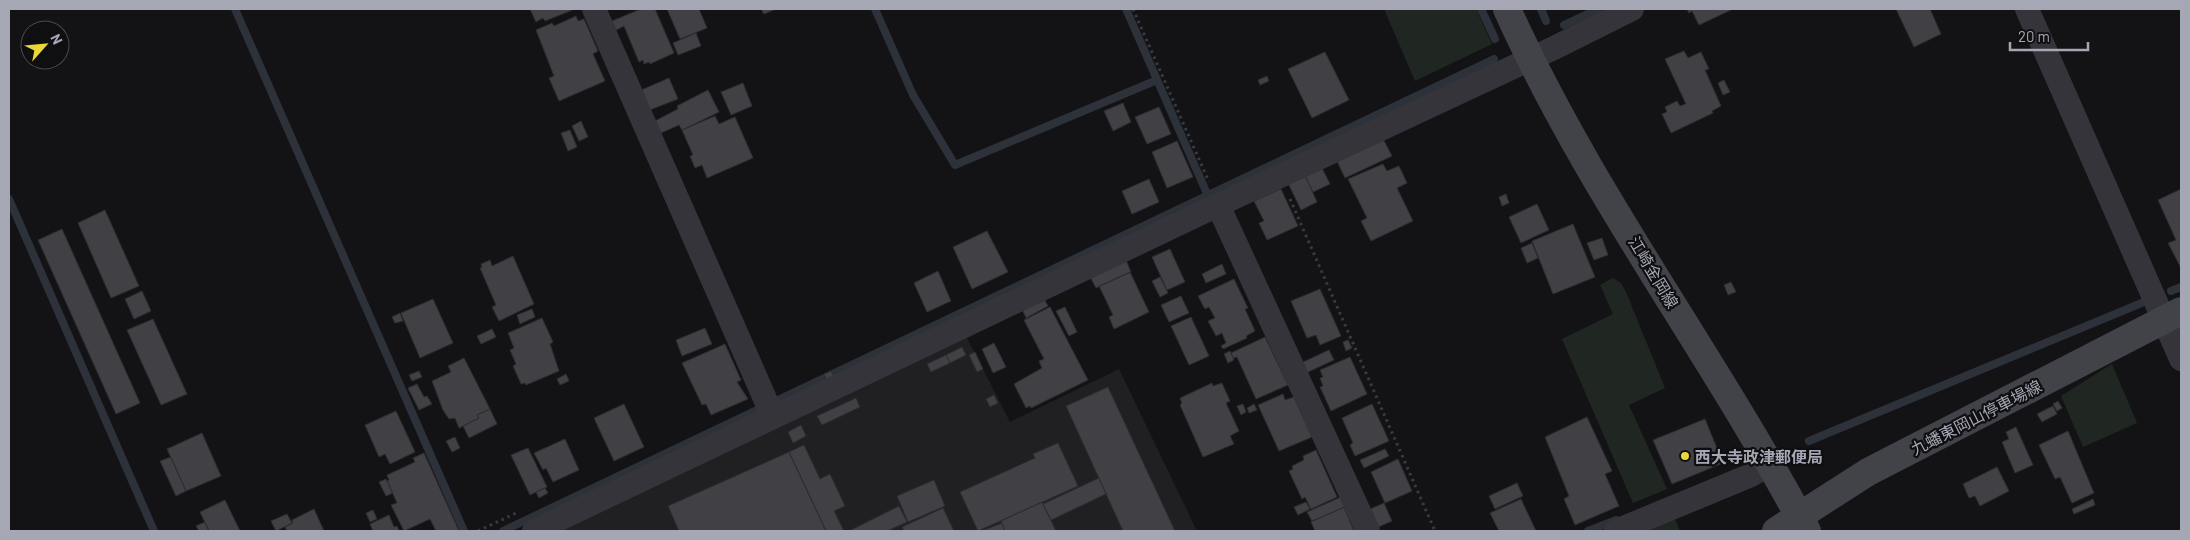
<svg xmlns="http://www.w3.org/2000/svg" width="2190" height="540" font-family="Barlow,'Noto Sans JP',sans-serif">
	<style>
		.built { fill: #201f22 }
		.green { fill: #202722 }
		.lines { fill: none; stroke-linecap: round; stroke-linejoin: round }
		.stream { stroke: #2c313a; stroke-width: 8 }
		.building { fill: #404045; stroke: #2e2d31 }
		.path { stroke: #3a3b40; stroke-width: 3; stroke-dasharray: 2.5 4; stroke-linecap: butt }
		.street { stroke: #35343a; stroke-width: 24 }
		.secondary { stroke: #424349; stroke-width: 28 }
		.poi-dot { fill: #ead636; stroke: #0f0e10; stroke-width: 2 }
		.labels { text-anchor: middle; dominant-baseline: central; stroke-width: 4.5; stroke-linejoin: round; paint-order: stroke }
		.street-label { font-size: 16px; fill: #a5a7b5; stroke: #0f0e10 }
		.poi-label { font-size: 16px; font-weight: bold; fill: #a5a7b5; stroke: #0f0e10; text-anchor: start }
	</style>
	<rect width="100%" height="100%" fill="#131315"/>
	<path class="built" d="M966 336 1010 422 1119 369 1197 531H552Z"/>
	<path class="green" d="M1384 9H1476L1492 44 1415 81Z
		M1613 278 1621 283 1626 292 1665 388 1629 405 1667 489 1633 503 1562 339 1613 314 1600 285Z
		M2112 364 2137 423 2083 447 2061 396Z
		M1674 517 1680 531H1638Z"/>
	<g class="lines">
		<path class="stream" d="M235 9 464 531
			M875 9 913 95 955 165 1157 80
			M1126 9 1208 196
			M1481 9 1495 39
			M1541 9 1546 21
			M1564 25 1598 9
			M9 199 154 531
			M2171 291 2181 287
			M1809 441 2144 302
			M503 531 1494 59
			M1588 531 1616 520"/>
	</g>
	<path class="building" d="M530 9H575L545 21 543 18 536 22Z
		M641 9H655L674 53 650 64 649 62 644 64 643 60 639 62 624 26 616 30 612 21Z
		M667 9H699L707 28 680 39Z
		M761 9H776L764 14Z
		M1687 9H1733L1699 25 1692 11 1689 13Z
		M1896 9H1930L1941 34 1914 47Z
		M576 16 578 21 584 19 598 51 593 54 605 81 559 101 549 78 554 76 536 30 552 23 554 26Z
		M696 33 701 46 678 55 673 43Z
		M1684 51 1688 58 1701 52 1709 69 1705 70 1721 106 1712 111 1713 113 1671 133 1662 114 1667 112 1665 107 1677 101 1680 106 1686 104 1665 59Z
		M1325 52 1349 100 1312 118 1288 69Z
		M1267 76 1269 81 1260 85 1258 80Z
		M669 78 678 99 647 111 639 91Z
		M1724 80 1730 92 1723 95 1718 83Z
		M743 83 752 106 731 115 721 92Z
		M708 90 719 112 682 130 679 125 661 133 655 121 678 109 677 106Z
		M1123 103 1131 122 1113 131 1104 111Z
		M1159 107 1171 134 1147 144 1135 117Z
		M715 116 719 124 735 117 753 158 707 178 702 165 695 168 690 156 693 155 682 130Z
		M581 121 588 137 579 141 572 126Z
		M570 130 577 147 568 151 561 133Z
		M1382 137 1392 156 1345 178 1336 159Z
		M1177 141 1193 177 1167 188 1152 152Z
		M1383 164 1387 171 1399 166 1407 183 1397 188 1413 221 1371 241 1361 221 1367 218 1348 179Z
		M1322 168 1330 184 1313 192 1305 176Z
		M1305 175 1317 202 1301 210 1288 183Z
		M1149 179 1159 202 1132 214 1122 191Z
		M1281 189 1298 226 1267 240 1259 223 1264 221 1254 201Z
		M2181 189V268L2168 243 2176 240 2158 200Z
		M1506 194 1509 203 1502 206 1499 197Z
		M1537 204 1549 230 1521 243 1509 217Z
		M105 210 139 286 111 298 78 223Z
		M1573 224 1595 277 1553 294 1532 241Z
		M62 229 140 403 116 414 38 240Z
		M987 231 1008 272 972 289 953 247Z
		M1602 238 1608 255 1594 260 1587 243Z
		M1532 243 1538 258 1527 263 1521 248Z
		M1170 249 1185 282 1167 290 1152 257Z
		M513 256 534 304 499 321 492 307 496 305 480 268 482 267 481 264 490 260 492 266Z
		M1126 260 1131 272 1096 288 1090 277Z
		M1222 264 1226 274 1206 283 1202 274Z
		M938 271 951 301 927 312 914 283Z
		M1130 272 1149 312 1114 329 1109 317 1113 315 1099 286Z
		M1160 277 1168 293 1160 297 1152 281Z
		M1234 279 1248 308 1245 309 1255 331 1246 336 1247 338 1223 349 1221 346 1226 343 1222 333 1216 336 1208 321 1215 318 1209 307 1205 309 1198 296Z
		M1731 282 1736 292 1728 295 1724 285Z
		M1320 289 1341 336 1320 345 1316 335 1307 338 1291 301Z
		M142 291 151 311 134 319 125 299Z
		M1181 296 1189 313 1169 322 1161 305Z
		M1043 297 1048 306 1026 318 1022 309Z
		M433 299 453 343 420 358 401 313Z
		M1050 307 1088 380 1031 408 1030 406 1026 408 1014 384 1042 368 1039 361 1044 359 1024 320Z
		M1065 307 1077 332 1069 336 1056 311Z
		M532 309 535 317 520 324 517 315Z
		M400 313 403 321 395 323 392 317Z
		M1191 317 1209 356 1189 365 1171 326Z
		M542 318 553 342 550 344 559 371 526 385 525 383 521 384 513 366 516 364 510 350 514 348 508 333Z
		M153 319 187 394 161 405 127 330Z
		M705 328 712 344 682 356 676 340Z
		M492 329 496 337 481 344 477 336Z
		M1265 337 1288 385 1256 399 1237 357 1233 358 1231 353Z
		M1348 340 1352 348 1346 351 1343 342Z
		M994 343 1006 367 993 373 982 349Z
		M725 344 741 380 737 382 748 399 711 415 706 404 702 405 682 363Z
		M962 347 966 355 950 363 946 355Z
		M1329 350 1334 360 1306 373 1301 363Z
		M1230 351 1234 360 1228 363 1224 354Z
		M975 352 983 369 977 372 969 355Z
		M946 355 950 363 931 372 927 364Z
		M1350 357 1367 394 1331 411 1320 387 1323 386 1320 378 1323 377 1320 370Z
		M464 358 490 409 477 415 479 418 459 428 455 418 449 419 443 410 432 381 451 372 448 366Z
		M419 371 422 377 412 381 409 375Z
		M831 371 836 380 828 384 824 374Z
		M566 374 569 381 560 385 557 379Z
		M1212 383 1213 386 1222 383 1230 401 1226 403 1239 431 1230 436 1234 444 1203 457 1180 405 1182 403 1180 398Z
		M417 384 424 397 427 396 432 404 419 410 408 388Z
		M1108 387 1175 531H1123L1066 406Z
		M1283 394 1285 400 1294 397 1312 437 1279 451 1258 405Z
		M994 395 998 403 990 407 986 399Z
		M856 398 860 407 822 425 817 416Z
		M2058 401 2062 408 2057 411 2053 404Z
		M624 404 644 447 614 461 594 418Z
		M1243 404 1246 412 1241 415 1237 406Z
		M1254 404 1257 410 1249 413 1247 408Z
		M1372 404 1389 441 1355 456 1350 445 1353 443 1342 418Z
		M2053 406 2057 414 2042 422 2037 414Z
		M490 409 497 424 469 438 463 426 479 418 477 415Z
		M396 411 415 452 390 464 385 454 379 457 365 425Z
		M1587 417 1612 471 1605 474 1619 506 1575 525 1564 499 1569 496 1545 437Z
		M1705 419 1723 463 1672 484 1653 440Z
		M801 425 806 436 793 443 788 432Z
		M2016 427 2033 465 2015 473 2002 442 2009 439 2006 432Z
		M2068 431 2094 493 2072 503 2060 477 2055 479 2039 445Z
		M202 433 221 476 186 491 167 449Z
		M455 437 460 448 452 452 446 441Z
		M565 439 579 470 553 482 546 468 543 470 534 453Z
		M1058 443 1078 486 978 531 960 492 1035 458 1033 454Z
		M804 445 820 479 830 474 845 506 834 511 844 531H826L789 452Z
		M528 448 547 487 530 495 511 455Z
		M1385 449 1389 456 1364 468 1360 460Z
		M1316 450 1337 497 1311 509 1305 497 1302 499 1289 471 1293 469 1292 466 1304 460 1303 456Z
		M789 452 826 531H679L668 506Z
		M424 453 459 531H436L430 519 404 531 391 505 397 503 387 481 389 480 387 475 415 462 413 458Z
		M171 457 186 491 176 496 160 461Z
		M1398 459 1412 491 1385 503 1371 472Z
		M1997 467 2009 491 1980 506 1975 496 1969 498 1963 484Z
		M1099 478 1106 494 1051 520 1043 504Z
		M386 479 393 493 386 496 379 482Z
		M934 480 945 506 908 522 897 496Z
		M1517 483 1523 496 1495 509 1489 496Z
		M545 488 548 493 539 498 536 492Z
		M1341 497 1345 507 1312 521 1307 512Z
		M1521 499 1536 531H1499L1490 513Z
		M2093 499 2095 505 2074 514 2072 509Z
		M225 500 240 531H209L200 512Z
		M1042 502 1056 531H1005L1001 521Z
		M1306 502 1310 509 1298 515 1294 507Z
		M1384 503 1392 521 1376 528 1368 510Z
		M899 506 907 522 887 531H849Z
		M1344 507 1354 531H1315L1311 522Z
		M943 508 954 531H904L902 527Z
		M314 509 324 531H287L285 527 293 523 292 520Z
		M373 510 377 519 370 522 366 513Z
		M287 514 292 523 276 531 271 521Z
		M389 515 394 527 397 526 399 531H373L370 524Z
		M205 522 209 531H199L196 526Z
		M1002 523 1005 531H982Z"/>
	<g class="lines">
		<path class="path" d="M1133 9 1209 182
			M1290 199 1435 531
			M478 531 516 513"/>
		<path class="street" d="M594 9 773 417
			M2027 9 2181 359
			M1218 205 1368 531
			M534 531 1218 205 1554 48 1632 9
			M1616 531 1749 476 1770 464"/>
		<path class="secondary" d="M1507 9C1589 192 1713 354 1807 531
			M1776 531 1868 472 2181 311"/>
	</g>
	<circle class="poi-dot" cx="1685" cy="456" r="5"/>
	<g class="labels">
		<g class="street-label">
			<text transform="translate(1654 272) rotate(59)">江崎金岡線</text>
			<text transform="translate(1976 417) rotate(-27)">九蟠東岡山停車場線</text>
		</g>
		<g class="poi-label">
			<text x="1695" y="456">西大寺政津郵便局</text>
		</g>
	</g>
	<rect width="2190" height="540" fill="none" stroke="#a5a7b5" stroke-width="20"/>
	<g transform="translate(45 45) rotate(63)"><circle r="24" fill="#0f0e10" stroke="#4b4b52"/>
	<path d="M0-4L9 19L0 12L-9 19Z" fill="#ead636"/>
	<text y="-8" font-size="14" font-weight="bold" text-anchor="middle" fill="#a5a7b5">N</text>
	</g>
	<path d="M2010 42v8h78v-8" fill="none" stroke="#a5a7b5" stroke-width="2.5"/>
	<text x="2018" y="42" font-size="15" fill="#a5a7b5" stroke="#0f0e10" stroke-width="4" paint-order="stroke">20 m</text>
</svg>
